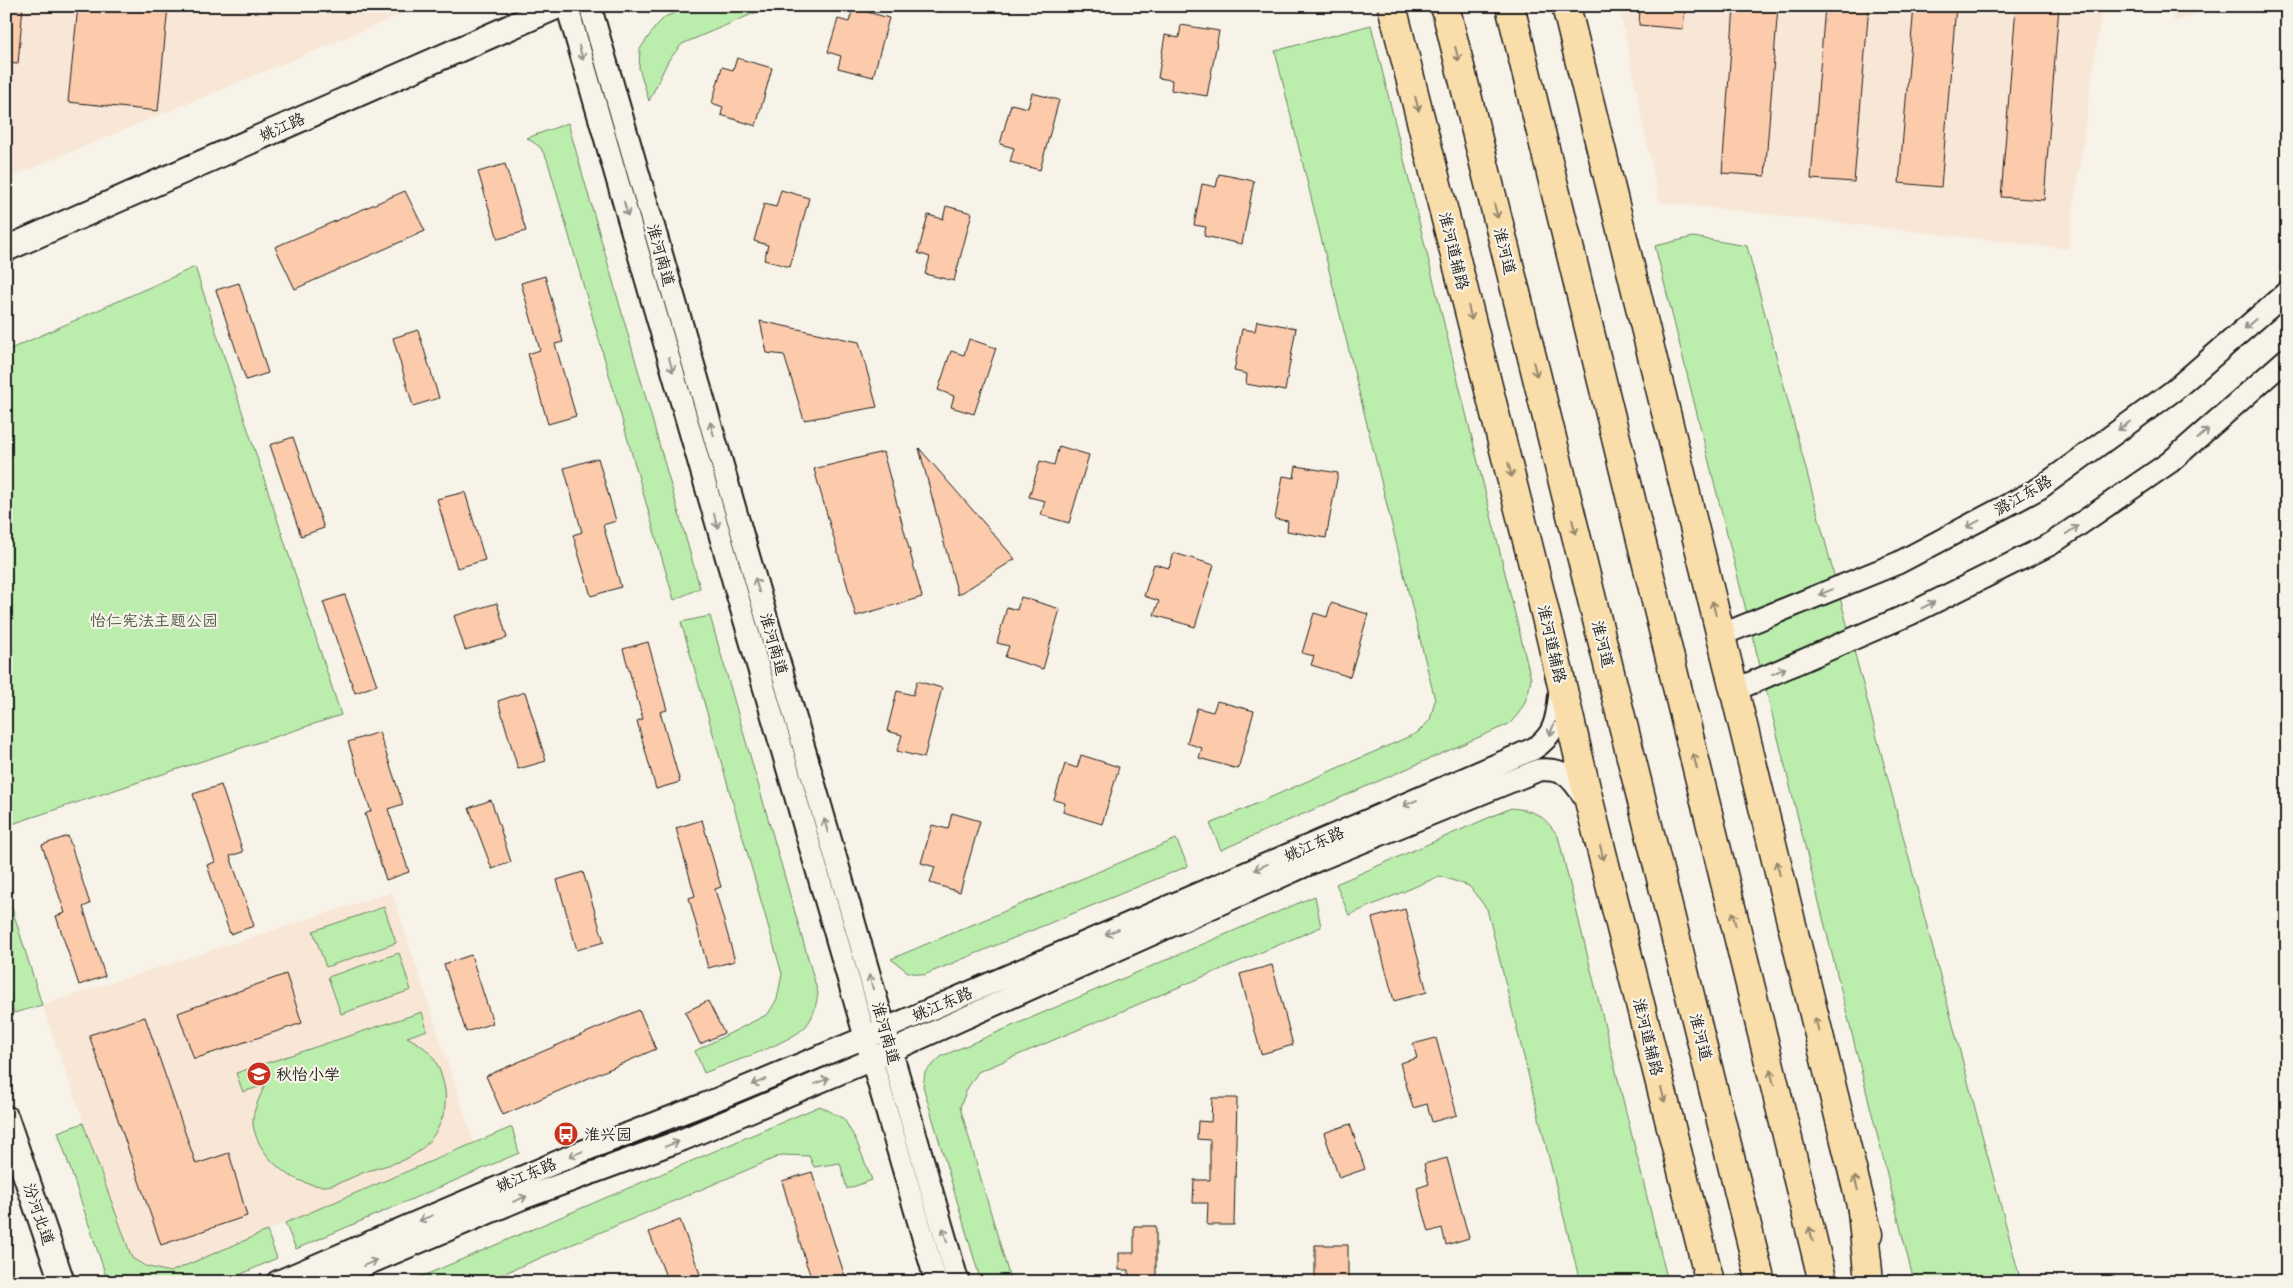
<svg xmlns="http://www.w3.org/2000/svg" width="2293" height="1288" font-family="Sriracha,'LXGW WenKai TC',sans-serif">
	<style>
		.built { fill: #f8e7d6 }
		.green { fill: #bbedac; stroke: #6c8464 }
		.building { fill: #fccbab; stroke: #1c1c1c }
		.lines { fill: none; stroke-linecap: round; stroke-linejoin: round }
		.tertiary-casing { stroke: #1c1c1c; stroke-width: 25 }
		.secondary-casing { stroke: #1c1c1c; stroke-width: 28 }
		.primary-casing { stroke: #1c1c1c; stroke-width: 31 }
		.trunk-casing { stroke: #1c1c1c; stroke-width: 31 }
		.tertiary { stroke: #f7f3e8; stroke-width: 21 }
		.secondary { stroke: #f7f3e8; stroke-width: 24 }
		.primary { stroke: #f9deab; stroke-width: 28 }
		.trunk { stroke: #f9deab; stroke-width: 28 }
		.oneway { stroke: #94928c }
		.oneway2 { stroke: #96876b }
		.labels { text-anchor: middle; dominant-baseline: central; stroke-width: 4.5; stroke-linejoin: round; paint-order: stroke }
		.street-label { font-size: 16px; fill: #1c1c1c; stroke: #f7f3e8 }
		.park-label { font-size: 16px; fill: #4c5b47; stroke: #f7f3e8 }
		.poi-label { font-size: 16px; fill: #1c1c1c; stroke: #f7f3e8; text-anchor: start }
	</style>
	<rect width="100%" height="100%" fill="#f7f3e8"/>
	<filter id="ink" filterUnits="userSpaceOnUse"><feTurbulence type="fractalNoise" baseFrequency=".02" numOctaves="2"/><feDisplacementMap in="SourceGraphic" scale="10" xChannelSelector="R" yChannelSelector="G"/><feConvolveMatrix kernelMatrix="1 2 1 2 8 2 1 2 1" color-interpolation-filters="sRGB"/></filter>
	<g filter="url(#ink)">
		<path class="built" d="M6 6H422L6 179Z
			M1619 6H2102L2068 249 1659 202Z
			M2165 6H2220L2175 22Z
			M392 892 474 1143 170 1272 145 1266 132 1258 42 1005Z"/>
		<path class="green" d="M690 6H771L682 44 668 61 649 101 639 68 640 49 656 26 665 17Z
			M1371 25 1531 679C1528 698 1523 711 1509 724L1221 850 1210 824 1417 733 1430 720 1435 700 1275 51Z
			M568 123 700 588 674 600 547 159 540 147 527 138Z
			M1693 237 1747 246 2021 1282H1914L1655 246Z
			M195 267 341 715 6 826V351Z
			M710 616 818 993C816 1006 814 1016 806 1026 791 1043 727 1064 704 1073L695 1051 768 1014 777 999 782 974 681 622Z
			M1511 808C1537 811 1543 815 1558 836L1668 1282H1580L1487 909 1469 886 1440 876 1349 915 1336 884Z
			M1176 839 1188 866 924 975 908 972 891 959Z
			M6 889 42 1005 14 1013 6 988Z
			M1315 896 1321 927 978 1072 967 1089 960 1107 1011 1282H981L923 1086 925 1072 942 1056Z
			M384 907 396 943 326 967 313 931Z
			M399 953 411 990 341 1014 328 977Z
			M422 1012 427 1030 407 1037C431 1050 437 1058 444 1085 450 1111 437 1139 415 1154 404 1162 379 1167 365 1172 354 1176 338 1185 326 1186 293 1187 257 1156 253 1124 252 1111 260 1097 265 1085L243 1092 236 1073Z
			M820 1106 844 1119 856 1140 872 1180 847 1189 840 1163 814 1167 809 1156 782 1155 484 1282H409Z
			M83 1123 132 1258 145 1266 170 1272 267 1231 277 1258 224 1282H108L58 1132Z
			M512 1127 519 1153 296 1249 285 1223Z"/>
		<path class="building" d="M6 6H23L18 64 6 63Z
			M78 6H168L158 111 68 102Z
			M1640 6H1685L1683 29 1639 25Z
			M1734 6H1778L1765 176 1722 173Z
			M1825 6H1869L1854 182 1811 179Z
			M1914 6H1956L1941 187 1899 183Z
			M2016 6H2059L2044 200 2001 197Z
			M853 8 889 18 873 77 838 68 841 56 828 52 838 19 849 22Z
			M1181 25 1219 31 1207 96 1171 90 1172 80 1158 78 1165 35 1179 38Z
			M737 58 772 68 756 126 721 115 723 107 712 103 722 67 733 70Z
			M1032 93 1059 100 1040 170 1010 162 1014 148 1000 144 1011 104 1028 108Z
			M505 164 526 231 498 239 478 172Z
			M1219 174 1254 181 1242 244 1204 236 1206 227 1194 225 1202 184 1216 187Z
			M781 190 809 198 790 267 764 260 768 245 754 241 764 204 776 207Z
			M405 191 425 231 295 289 275 247Z
			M946 206 972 213 954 281 925 274 930 257 918 253 928 215 943 219Z
			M545 276 563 342 555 344 576 416 548 424 528 354 540 350 521 283Z
			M239 283 268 373 246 380 216 290Z
			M760 321 859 342 877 407 804 420 784 355 767 353Z
			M1257 321 1296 328 1285 391 1246 384 1247 374 1234 371 1242 329 1255 331Z
			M418 330 439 398 413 406 393 338Z
			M969 339 996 348 974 414 951 407 954 396 938 390 951 351 964 355Z
			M293 437 324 528 301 536 270 445Z
			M1059 446 1089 455 1069 523 1041 515 1045 501 1029 497 1040 461 1054 465Z
			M919 448 1015 559 958 595Z
			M883 452 922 597 856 616 814 469Z
			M598 458 616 521 603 525 621 587 591 596 573 535 582 532 564 468Z
			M1296 466 1338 473 1326 538 1287 531 1288 521 1275 519 1283 476 1294 478Z
			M465 492 485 560 457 568 437 499Z
			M1174 553 1214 565 1195 627 1154 615 1159 601 1144 596 1154 564 1169 568Z
			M345 595 377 685 355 693 323 602Z
			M1021 597 1060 609 1043 669 1005 657 1009 646 997 643 1007 607 1017 610Z
			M497 603 507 638 465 650 454 616Z
			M1331 603 1368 614 1350 677 1311 665 1314 656 1302 653 1314 613 1327 617Z
			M648 642 667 710 660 712 680 782 656 789 637 721 643 719 623 649Z
			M917 681 942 688 924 758 897 751 902 735 887 731 897 691 913 695Z
			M525 692 546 761 518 769 498 701Z
			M1217 701 1254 711 1238 769 1199 758 1202 748 1187 743 1197 708 1213 712Z
			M379 732 403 804 388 809 409 872 386 880 365 814 371 811 348 742Z
			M1081 755 1119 767 1102 824 1063 812 1065 803 1054 800 1065 764 1077 768Z
			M221 785 243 852 230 856 254 926 230 934 207 865 215 862 193 794Z
			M491 800 511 862 492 869 469 808Z
			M952 813 980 821 960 892 930 883 935 867 921 863 932 825 948 829Z
			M702 820 721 887 715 889 735 961 708 968 689 898 695 896 676 828Z
			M68 836 90 904 83 907 105 976 79 985 56 916 65 913 42 845Z
			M583 872 604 942 577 950 557 880Z
			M1405 909 1427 992 1394 1001 1372 918Z
			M471 955 493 1023 466 1032 444 964Z
			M1272 965 1293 1045 1261 1054 1240 974Z
			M286 974 302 1023 194 1059 178 1013Z
			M708 1001 724 1033 700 1044 685 1012Z
			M639 1010 656 1049 503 1115 486 1076Z
			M145 1017 196 1164 229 1153 247 1216 161 1245 89 1035Z
			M1436 1038 1457 1115 1432 1122 1427 1104 1413 1108 1400 1063 1417 1058 1413 1044Z
			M1212 1098H1237L1234 1225H1207L1208 1203H1193L1194 1180H1210V1140L1197 1139 1198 1121 1211 1122Z
			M1350 1124 1365 1169 1339 1178 1324 1133Z
			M1447 1158 1469 1238 1446 1245 1442 1228 1429 1232 1417 1188 1429 1184 1424 1164Z
			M812 1172 837 1252 847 1282H813L806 1263 782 1181Z
			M680 1220 703 1282H668L649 1232Z
			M1134 1226H1156V1282H1129V1270H1119V1253H1134Z
			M1315 1245H1348V1282H1315Z"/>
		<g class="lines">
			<defs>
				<path id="tertiary" d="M567 6 936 1282
					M590 6 958 1282
					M1721 635 1898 563 2040 488 2173 391 2287 292
					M1735 690 1910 614 2051 544 2170 462 2287 359
					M277 1282 578 1153 705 1104 864 1038 1533 749C1556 736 1557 716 1560 692
					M325 1282 521 1199 682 1140 871 1060 1318 860 1539 770C1567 768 1572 779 1587 801"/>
				<path id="secondary" d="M6 249 558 6
					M6 1118 62 1282"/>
				<path id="primary" d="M1392 6 1541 596 1590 805 1710 1282
					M1566 6 1868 1234"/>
				<path id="trunk" d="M1445 6 1761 1282
					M1510 6 1823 1282
					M1862 1211 1869 1282"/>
			</defs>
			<use href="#tertiary" class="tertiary-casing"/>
			<use href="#secondary" class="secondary-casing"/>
			<use href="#primary" class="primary-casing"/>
			<use href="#trunk" class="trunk-casing"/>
			<use href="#tertiary" class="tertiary"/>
			<use href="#secondary" class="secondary"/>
			<use href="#primary" class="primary"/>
			<use href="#trunk" class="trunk"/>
		</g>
		<defs><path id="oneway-shaft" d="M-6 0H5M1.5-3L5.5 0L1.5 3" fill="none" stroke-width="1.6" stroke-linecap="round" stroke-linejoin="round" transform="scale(1.25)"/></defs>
		<g class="oneway">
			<use href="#oneway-shaft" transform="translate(581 53) rotate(74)"/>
			<use href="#oneway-shaft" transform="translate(626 209) rotate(74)"/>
			<use href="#oneway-shaft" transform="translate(2250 324) rotate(139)"/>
			<use href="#oneway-shaft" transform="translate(671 365) rotate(74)"/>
			<use href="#oneway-shaft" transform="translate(2124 426) rotate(144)"/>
			<use href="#oneway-shaft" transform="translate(712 429) rotate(-106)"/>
			<use href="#oneway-shaft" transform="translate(2203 434) rotate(-42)"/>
			<use href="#oneway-shaft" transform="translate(716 521) rotate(74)"/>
			<use href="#oneway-shaft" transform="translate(1973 524) rotate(152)"/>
			<use href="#oneway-shaft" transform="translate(2072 530) rotate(-34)"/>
			<use href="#oneway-shaft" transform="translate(757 585) rotate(-106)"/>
			<use href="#oneway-shaft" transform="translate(1826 592) rotate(158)"/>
			<use href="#oneway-shaft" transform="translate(1928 605) rotate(-26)"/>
			<use href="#oneway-shaft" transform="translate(1779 671) rotate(-24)"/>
			<use href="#oneway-shaft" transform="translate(1552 729) rotate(112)"/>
			<use href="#oneway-shaft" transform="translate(1410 803) rotate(157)"/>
			<use href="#oneway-shaft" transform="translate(826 826) rotate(-106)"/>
			<use href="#oneway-shaft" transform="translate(1261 867) rotate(156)"/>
			<use href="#oneway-shaft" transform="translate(1112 932) rotate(157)"/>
			<use href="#oneway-shaft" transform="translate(871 982) rotate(-106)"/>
			<use href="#oneway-shaft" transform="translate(822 1081) rotate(-23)"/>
			<use href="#oneway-shaft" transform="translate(759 1082) rotate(157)"/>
			<use href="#oneway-shaft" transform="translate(672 1144) rotate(-20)"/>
			<use href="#oneway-shaft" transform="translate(576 1154) rotate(158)"/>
			<use href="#oneway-shaft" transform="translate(520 1199) rotate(-22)"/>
			<use href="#oneway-shaft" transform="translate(426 1218) rotate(157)"/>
			<use href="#oneway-shaft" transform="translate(945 1235) rotate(-106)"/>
			<use href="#oneway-shaft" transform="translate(370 1263) rotate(-23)"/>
		</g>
		<g class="oneway2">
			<use href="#oneway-shaft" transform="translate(1457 54) rotate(76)"/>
			<use href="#oneway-shaft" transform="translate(1417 104) rotate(76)"/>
			<use href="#oneway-shaft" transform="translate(1496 211) rotate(76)"/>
			<use href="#oneway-shaft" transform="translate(1470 313) rotate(76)"/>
			<use href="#oneway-shaft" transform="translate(1535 369) rotate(76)"/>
			<use href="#oneway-shaft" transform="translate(1510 470) rotate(76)"/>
			<use href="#oneway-shaft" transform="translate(1574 527) rotate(76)"/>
			<use href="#oneway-shaft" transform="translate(1714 608) rotate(-104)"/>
			<use href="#oneway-shaft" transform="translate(1695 761) rotate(-104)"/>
			<use href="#oneway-shaft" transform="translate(1602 853) rotate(76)"/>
			<use href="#oneway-shaft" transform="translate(1778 868) rotate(-104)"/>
			<use href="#oneway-shaft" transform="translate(1734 919) rotate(-104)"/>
			<use href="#oneway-shaft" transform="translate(1817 1025) rotate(-104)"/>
			<use href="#oneway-shaft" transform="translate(1772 1077) rotate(-104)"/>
			<use href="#oneway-shaft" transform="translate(1663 1095) rotate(76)"/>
			<use href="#oneway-shaft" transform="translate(1856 1183) rotate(-104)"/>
			<use href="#oneway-shaft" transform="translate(1811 1234) rotate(-104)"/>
		</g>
	</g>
	<defs>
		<symbol id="school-disc" viewBox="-11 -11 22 22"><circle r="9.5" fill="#c8321e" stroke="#f7f3e8"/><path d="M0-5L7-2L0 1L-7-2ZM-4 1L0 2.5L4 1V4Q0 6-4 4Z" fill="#fff"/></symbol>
		<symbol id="bus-disc" viewBox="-11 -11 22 22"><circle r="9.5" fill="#c8321e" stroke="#f7f3e8"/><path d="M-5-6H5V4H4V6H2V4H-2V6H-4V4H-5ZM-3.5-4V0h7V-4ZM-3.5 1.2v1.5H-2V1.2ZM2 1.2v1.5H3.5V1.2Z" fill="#fff"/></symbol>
	</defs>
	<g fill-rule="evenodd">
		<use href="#school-disc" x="245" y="1060" width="28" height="28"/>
		<use href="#bus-disc" x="552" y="1120" width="28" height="28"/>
	</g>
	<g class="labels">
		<g class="street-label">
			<text transform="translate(282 127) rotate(-24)">姚江路</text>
			<text transform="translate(1454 251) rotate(76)">淮河道辅路</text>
			<text transform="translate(1505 251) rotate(76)">淮河道</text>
			<text transform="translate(661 255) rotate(74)">淮河南道</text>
			<text transform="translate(2023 495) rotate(-30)">潞江东路</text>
			<text transform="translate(774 644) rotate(74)">淮河南道</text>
			<text transform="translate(1552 644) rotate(77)">淮河道辅路</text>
			<text transform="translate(1603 644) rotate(76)">淮河道</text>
			<text transform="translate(1314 844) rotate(-24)">姚江东路</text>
			<text transform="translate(942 1004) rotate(-23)">姚江东路</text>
			<text transform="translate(886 1033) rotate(74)">淮河南道</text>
			<text transform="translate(1648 1037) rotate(76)">淮河道辅路</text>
			<text transform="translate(1701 1037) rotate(76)">淮河道</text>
			<text transform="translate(526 1175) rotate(-23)">姚江东路</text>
			<text transform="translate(39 1214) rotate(71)">汾河北道</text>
		</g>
		<g class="park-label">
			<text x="154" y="620">怡仁宪法主题公园</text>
		</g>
		<g class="poi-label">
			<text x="276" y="1074">秋怡小学</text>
			<text x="584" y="1134">淮兴园</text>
		</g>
	</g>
	<rect width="2293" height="1288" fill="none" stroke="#f7f3e8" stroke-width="25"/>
	<rect x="12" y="12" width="2268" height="1263" fill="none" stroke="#1c1c1c" stroke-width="2" filter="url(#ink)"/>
</svg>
